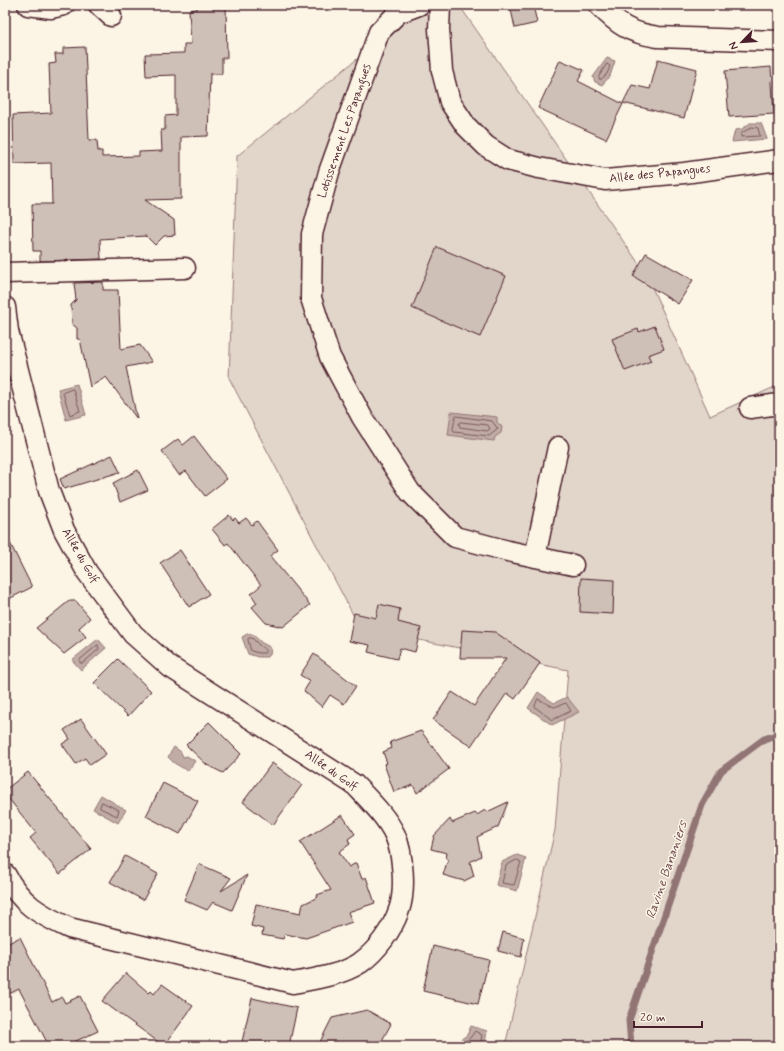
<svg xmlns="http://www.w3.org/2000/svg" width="784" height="1051" font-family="Mynerve,sans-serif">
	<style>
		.green { fill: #e2d5ca; stroke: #967a7a }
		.water { fill: #c0aca5; stroke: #917474 }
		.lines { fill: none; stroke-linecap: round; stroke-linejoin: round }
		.shore { stroke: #79575c; stroke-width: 1 }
		.stream { stroke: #917474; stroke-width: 7 }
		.building { fill: #cfc0b7; stroke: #4a1f2b }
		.street-casing { stroke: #4a1f2b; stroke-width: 23 }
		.street { stroke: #fcf5e5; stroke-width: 20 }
		.labels { text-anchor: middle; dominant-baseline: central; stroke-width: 3; stroke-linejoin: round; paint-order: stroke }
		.street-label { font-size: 12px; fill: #4a1f2b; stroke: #fcf5e5 }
		.water-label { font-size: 13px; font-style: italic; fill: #6d4950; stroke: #fcf5e5 }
	</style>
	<rect width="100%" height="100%" fill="#fcf5e5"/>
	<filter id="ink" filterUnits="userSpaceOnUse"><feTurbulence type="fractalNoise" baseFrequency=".025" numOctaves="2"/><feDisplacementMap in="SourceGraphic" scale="8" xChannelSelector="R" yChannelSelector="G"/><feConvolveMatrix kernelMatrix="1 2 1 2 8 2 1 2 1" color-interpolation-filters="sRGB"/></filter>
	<g filter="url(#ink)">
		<path class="green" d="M424 5H459L646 274 710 416 779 385V1046H505L555 830 568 670 360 628 229 378 237 156Z"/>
		<path class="water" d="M607 58 615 61 610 76 602 85 595 82 593 77Z
			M750 123H761L767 139 732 142 735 130 742 129Z
			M77 384 86 415 66 420 58 389Z
			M451 412 497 417V422L502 427 501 433 495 437 494 441 448 435Z
			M247 634H252L262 643 270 647 271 652 268 657H258L248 654 242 637Z
			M98 639 106 648 81 670 72 660Z
			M538 692 554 703 567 697 579 712 552 725 528 708Z
			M174 747 181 752 183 757 187 756 195 761 188 771 174 763 168 757Z
			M101 795 126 810 118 823 93 809Z
			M517 855 526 858 517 891 496 885 502 862Z
			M471 1026 487 1031 485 1044 482 1046H452L467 1035Z"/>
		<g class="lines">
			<path class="shore" d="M607 64 610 66 607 74 600 80 599 77Z
				M752 127 758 128 760 136 741 137V134Z
				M73 389 80 411 70 415 63 393Z
				M456 416 492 421 498 429 489 436 454 432 453 430Z
				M461 422 488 425 490 429 487 431 460 427 459 424Z
				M249 638H252L260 646 266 650V653H259L251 651 248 640Z
				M98 645 99 649 83 663H80V660Z
				M538 699 554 707 566 703 571 711 552 720 535 707Z
				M102 802 119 810 117 816 100 808Z
				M517 860 521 862 514 885 502 883 506 866Z
				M459 1046 470 1038 475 1031 482 1035 480 1046"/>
			<path class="stream" d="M631 1046 629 1020 702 805 721 771 764 739 779 734"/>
		</g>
		<path class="building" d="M197 5H226L227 58H222V74H210L208 136 181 137V199L145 200 174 220 175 235 164 236 155 245 146 236 100 239 101 259 40 261V251H33L32 204H52L51 163 14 164 13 115 51 113 49 64 56 63 55 54H63V48L85 47 89 140H97L98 151H102V157L139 156V152L162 151 161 130H165V116L176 115V75L146 76 145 54 184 53V44H191L189 10 197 9Z
			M510 5H533L537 23 515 28Z
			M658 59 697 69 684 118 623 103 632 85 650 89Z
			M560 60 584 70 578 81 623 104 606 139 538 108Z
			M771 67 774 114 729 117 725 71Z
			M437 247 506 276 480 337 412 308Z
			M646 253 693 280 678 304 633 276Z
			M103 282V290H118L121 349 140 345 152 362 126 367 137 419 106 377 90 387 80 339H77V328L72 324 71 305 76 300 74 283Z
			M655 326 664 349 648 355 651 361 625 371 612 339 638 329 639 332Z
			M194 436 227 479 205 496 186 471 179 475 162 451 178 439 183 445Z
			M112 455 120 472 64 489 60 479Z
			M138 470 148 490 120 502 113 483Z
			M229 515 233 520 235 518 239 523 246 518 252 525 257 521 278 550 270 556 310 605 283 627 266 623 252 607 257 603 251 594 261 585 228 543 225 545 212 529Z
			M5 533 32 587 5 601Z
			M180 550 209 594 189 607 160 563Z
			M581 578 614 580 613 614 580 612Z
			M69 601H76L90 618 79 628 86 637 64 654 36 628Z
			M379 604 400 609 398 622 421 628 415 652 400 648 397 659 368 652 370 645 349 641 354 613 376 618Z
			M462 630 495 632 540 663 515 699 507 693 471 746 433 720 452 692 474 706 506 658H460Z
			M314 654 356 686 344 704 330 695 322 707 304 691 310 681 300 675Z
			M118 659 151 691 128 716 94 683Z
			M81 719 106 754 90 765 85 758 76 764 62 744 70 739 64 730Z
			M209 722 241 754 223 773 207 765 186 745Z
			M421 731 449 769 417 793 413 785 394 792 384 764 387 763 383 752 392 748 390 742Z
			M272 763 302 785 273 825 243 802Z
			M28 772 91 849 60 874 30 838 36 833 5 794V790Z
			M163 783 198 801 180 834 146 816Z
			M508 802 498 827 477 837 481 856 470 862 474 876 464 881 443 875 448 859 446 858 447 853 431 849 434 836 450 819 452 823 475 813 477 815 485 810 487 812Z
			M342 815 355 834 348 839 350 844 339 852 349 867 356 863 362 879 366 877 375 903 348 912 352 922 306 938 285 934 283 939 262 935 263 929 251 926 256 904 301 913 303 904 318 897 317 895 331 890 300 842Z
			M125 856 158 874 143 900 110 882Z
			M199 864 231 878 221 891 247 875 232 910 213 902 207 910 184 900Z
			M503 932 524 938 521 957 498 951Z
			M20 937 52 1002 62 997 65 1003 80 996 98 1031 65 1046H49L19 989 5 996V945Z
			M433 946 489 960 478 1004 423 991Z
			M126 973 149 993 151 991 154 994 162 984 193 1006 164 1046 102 1001Z
			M252 998 297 1008 289 1046H241Z
			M367 1010 391 1024 379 1046H318L332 1018Z"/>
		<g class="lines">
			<defs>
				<path id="street" d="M28 5 51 8 64 5
					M99 5 111 16
					M419 5 398 13 379 32 329 172 312 234 311 298 330 357 362 417 410 492 455 537 508 551 573 565
					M440 5 439 29 442 71 450 102 466 126 486 146 508 160 539 168 605 180 684 173 779 160
					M599 5C618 25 630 33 658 37L779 41
					M5 273 185 268
					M5 307 8 331 49 491 64 530 87 572 133 634 170 667 355 785C369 800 386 816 395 835 403 853 406 891 399 910 392 930 377 951 360 963 342 975 314 979 293 983L69 928C39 914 21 904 5 874
					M750 408 779 404
					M535 557 558 447"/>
			</defs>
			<use href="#street" class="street-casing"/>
			<use href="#street" class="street"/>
		</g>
	</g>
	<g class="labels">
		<g class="street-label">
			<text transform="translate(345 131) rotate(-71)">Lotissement Les Papangues</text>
			<text transform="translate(660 174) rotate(-6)">Allée des Papangues</text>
			<text transform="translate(80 556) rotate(60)">Allée du Golf</text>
			<text transform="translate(331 771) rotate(35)">Allée du Golf</text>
		</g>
		<g class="water-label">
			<text transform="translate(667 870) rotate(-71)">Ravine Bananiers</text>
		</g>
	</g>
	<rect width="784" height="1051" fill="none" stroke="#fcf5e5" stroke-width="20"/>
	<rect x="10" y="10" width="764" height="1031" fill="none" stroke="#4a1f2b" stroke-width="1.5" filter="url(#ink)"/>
	<g transform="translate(742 42) rotate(245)" stroke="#fcf5e5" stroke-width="3" paint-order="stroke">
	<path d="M0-3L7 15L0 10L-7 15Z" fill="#4a1f2b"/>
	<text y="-6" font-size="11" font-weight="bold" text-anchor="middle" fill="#4a1f2b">N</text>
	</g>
	<path d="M634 1021v6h68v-6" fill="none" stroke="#4a1f2b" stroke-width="2"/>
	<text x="640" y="1021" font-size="12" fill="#4a1f2b" stroke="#fcf5e5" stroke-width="3" paint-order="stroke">20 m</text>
</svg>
